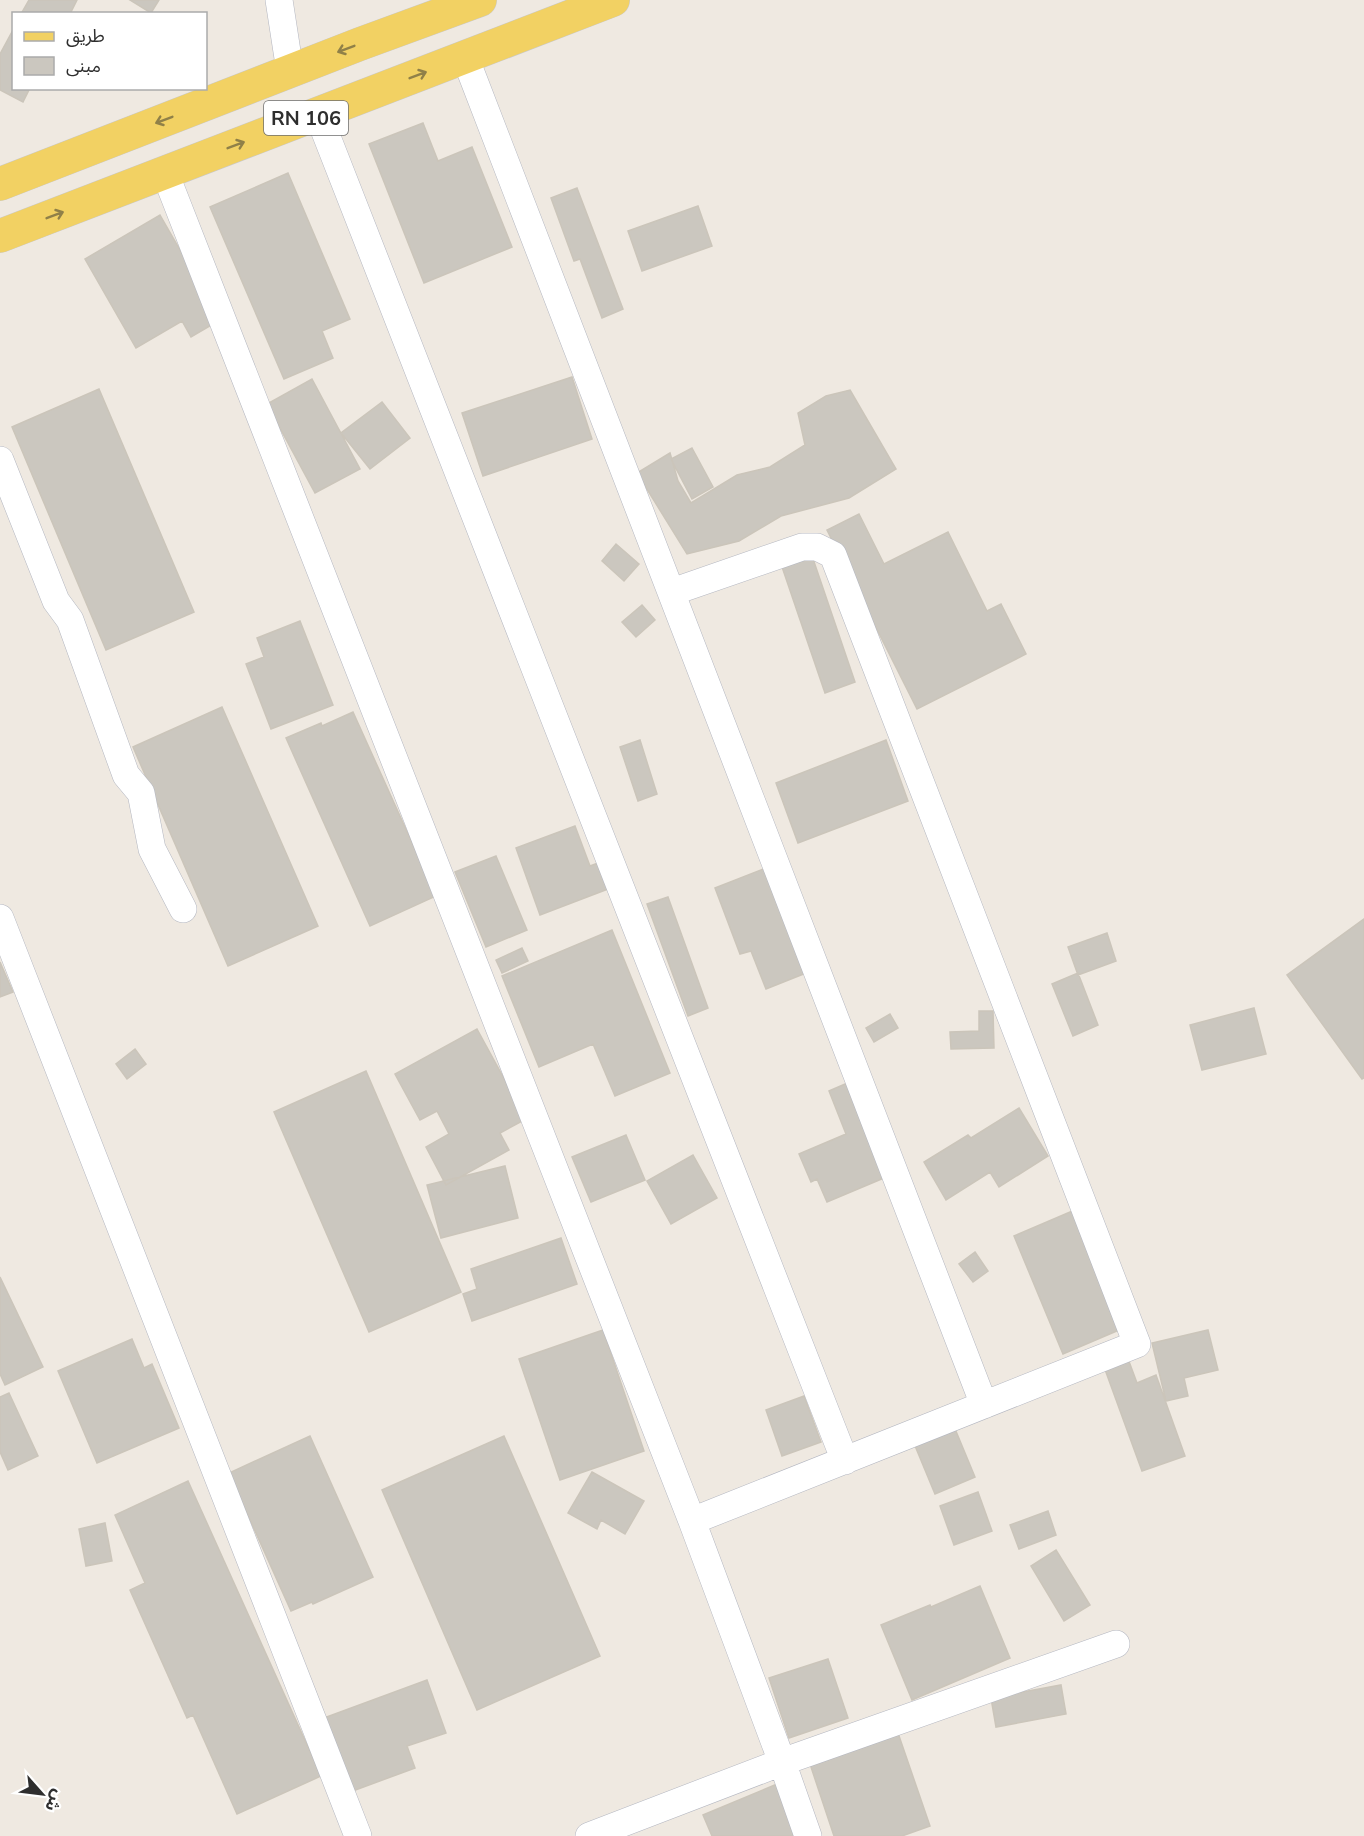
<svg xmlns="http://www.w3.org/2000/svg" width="1364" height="1836" font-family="'Nunito Sans','Noto Sans Arabic',sans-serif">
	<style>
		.building { fill: #cbc7bf; stroke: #cbc5ba; stroke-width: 1.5 }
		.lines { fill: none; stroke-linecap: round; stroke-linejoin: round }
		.street-casing { stroke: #b4b7c1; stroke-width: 28 }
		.primary-casing { stroke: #c9c9c9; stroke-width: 34 }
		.street { stroke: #fff; stroke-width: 27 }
		.primary { stroke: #f2d163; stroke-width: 33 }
		.oneway { stroke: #908048 }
		.labels { text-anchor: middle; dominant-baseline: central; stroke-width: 6; stroke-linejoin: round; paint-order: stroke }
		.shield { fill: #fff; stroke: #6d6d6d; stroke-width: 1.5 }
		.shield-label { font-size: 20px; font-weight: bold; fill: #2e2e2e }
	</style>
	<rect width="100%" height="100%" fill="#efe9e1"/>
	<path class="building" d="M29 0H77L70 14H21Z
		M130 0H159L151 13Z
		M14 28V88H30L23 102 0 90V54Z
		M423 123 438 161 472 147 512 247 424 283 369 144Z
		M288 173 350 319 322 331 333 358 284 379 210 207Z
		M577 188 623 309 602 318 580 259 574 261 551 198Z
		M698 206 712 246 642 271 628 231Z
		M160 215 220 320 191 337 182 321 136 348 85 259Z
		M572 377 592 439 483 476 462 413Z
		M312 379 360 469 315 493 267 404Z
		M99 389 194 612 106 650 12 427Z
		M850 390 896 469 849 498 781 516 739 541 687 554 637 473 670 453 678 481 691 503 737 475 770 467 805 445 798 413 826 396Z
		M382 402 410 438 370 469 341 433Z
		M692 448 713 487 692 499 671 459Z
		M859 514 884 564 948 532 987 611 1001 604 1026 654 917 709 827 530Z
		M616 544 639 564 624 581 602 561Z
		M810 550 855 682 825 693 780 561Z
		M642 605 655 620 636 637 622 622Z
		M300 621 333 705 271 729 246 664 264 657 257 638Z
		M222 707 318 926 228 966 133 747Z
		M353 712 436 896 370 926 286 738 321 723 322 726Z
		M640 740 657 794 638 801 620 747Z
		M886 740 908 801 798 843 776 783Z
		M575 826 590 866 598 863 608 889 540 915 516 848Z
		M496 856 527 930 486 947 455 872Z
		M766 868 806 973 766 989 751 951 740 954 715 888Z
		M668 897 708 1008 688 1016 647 904Z
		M1364 919V1078L1362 1079 1287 975Z
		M612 930 670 1073 615 1096 593 1044 539 1067 502 976Z
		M1107 933 1116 961 1078 975 1068 947Z
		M522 948 528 961 502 973 496 960Z
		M0 962 13 992 0 997Z
		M1078 973 1098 1025 1073 1036 1052 984Z
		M1254 1008 1266 1054 1202 1070 1190 1025Z
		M979 1011H993L994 1048 951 1049 950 1032 979 1031Z
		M890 1014 898 1028 874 1042 866 1028Z
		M477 1029 526 1119 500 1133 509 1150 446 1185 426 1147 449 1134 437 1111 420 1120 395 1074Z
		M135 1049 146 1064 127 1079 116 1064Z
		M366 1071 461 1292 369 1332 274 1112Z
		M852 1081 891 1175 827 1202 817 1179 811 1182 799 1154 846 1134 829 1091Z
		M1019 1108 1048 1156 999 1187 990 1172 946 1200 924 1162 968 1135 971 1138Z
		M626 1135 645 1180 591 1202 572 1157Z
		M693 1155 717 1198 671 1224 647 1181Z
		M505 1166 518 1218 441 1238 427 1185Z
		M1077 1209 1126 1327 1063 1354 1014 1236Z
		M561 1238 577 1284 472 1321 463 1294 477 1289 471 1269Z
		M975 1252 988 1271 973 1282 959 1264Z
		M0 1277 43 1367 5 1385 0 1374Z
		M603 1330 644 1451 560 1480 519 1359Z
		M1208 1330 1218 1370 1184 1378 1188 1396 1166 1401 1152 1343Z
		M132 1339 144 1368 152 1364 179 1428 97 1463 58 1371Z
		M1127 1356 1137 1383 1156 1375 1185 1456 1142 1471 1103 1364Z
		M9 1393 38 1456 8 1470 0 1452V1397Z
		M804 1396 821 1442 782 1456 766 1410Z
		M953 1424 975 1477 935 1494 913 1441Z
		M310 1436 373 1577 313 1604 312 1602 291 1611 229 1473Z
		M504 1436 600 1656 477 1710 382 1490Z
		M592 1472 644 1501 625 1534 601 1520 597 1529 568 1513Z
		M188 1481 321 1776 237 1814 193 1715 187 1718 130 1590 145 1583 115 1515Z
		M978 1492 992 1531 954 1545 940 1506Z
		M1048 1511 1056 1535 1019 1549 1010 1525Z
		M105 1523 112 1561 86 1566 79 1529Z
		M1056 1550 1090 1605 1064 1621 1031 1566Z
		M980 1586 1010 1658 912 1700 881 1625 930 1605 931 1607Z
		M828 1659 848 1718 789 1738 769 1678Z
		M427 1680 446 1733 407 1746 415 1768 350 1792 324 1718Z
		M1061 1685 1066 1714 996 1727 991 1698Z
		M898 1733 930 1826 902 1836H834L810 1764Z
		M777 1784 798 1836H712L703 1815Z"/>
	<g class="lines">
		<defs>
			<path id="street" d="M279 0 290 71
				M465 57 984 1405
				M318 114 845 1461
				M165 173 692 1521 782 1762 808 1836
				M0 460 56 601 70 620 126 775 141 793 152 849 183 909
				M672 592 802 547H817L833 555 1137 1344 692 1521
				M0 918 358 1836
				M589 1836 782 1762 1116 1644"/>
			<path id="primary" d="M0 184 360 44 480 0
				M0 236 613 0"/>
		</defs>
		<use href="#street" class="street-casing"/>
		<use href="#primary" class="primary-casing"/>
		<use href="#street" class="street"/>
		<use href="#primary" class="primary"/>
	</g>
	<defs><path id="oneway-shaft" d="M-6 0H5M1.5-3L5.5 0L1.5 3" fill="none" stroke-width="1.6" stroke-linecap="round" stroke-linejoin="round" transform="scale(1.5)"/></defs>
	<g class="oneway">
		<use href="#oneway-shaft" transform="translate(346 49) rotate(159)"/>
		<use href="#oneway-shaft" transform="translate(418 75) rotate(-21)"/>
		<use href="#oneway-shaft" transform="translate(164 120) rotate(159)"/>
		<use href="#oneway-shaft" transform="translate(236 145) rotate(-21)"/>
		<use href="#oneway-shaft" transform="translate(55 215) rotate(-21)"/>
	</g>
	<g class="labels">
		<rect class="shield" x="264" y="101" width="84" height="34" rx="4.5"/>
		<g class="shield-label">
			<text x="306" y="118">RN 106</text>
		</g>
	</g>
	<rect x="12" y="12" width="195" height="78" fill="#ffffff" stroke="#ababab" stroke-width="1.5"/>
	<rect x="24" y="32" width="30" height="9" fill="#f2d163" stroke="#ababab" stroke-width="1.5"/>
	<text x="66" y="42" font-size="18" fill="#2e2e2e">طريق</text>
	<rect x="24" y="57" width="30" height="18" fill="#cbc7bf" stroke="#ababab" stroke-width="1.5"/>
	<text x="66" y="72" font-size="18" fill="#2e2e2e">مبنى</text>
	<g transform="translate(42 1794) rotate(118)" stroke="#ffffff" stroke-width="4.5" paint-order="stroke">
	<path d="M0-4.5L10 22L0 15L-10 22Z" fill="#2e2e2e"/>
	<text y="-9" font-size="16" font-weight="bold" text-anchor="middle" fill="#2e2e2e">ش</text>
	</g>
</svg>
